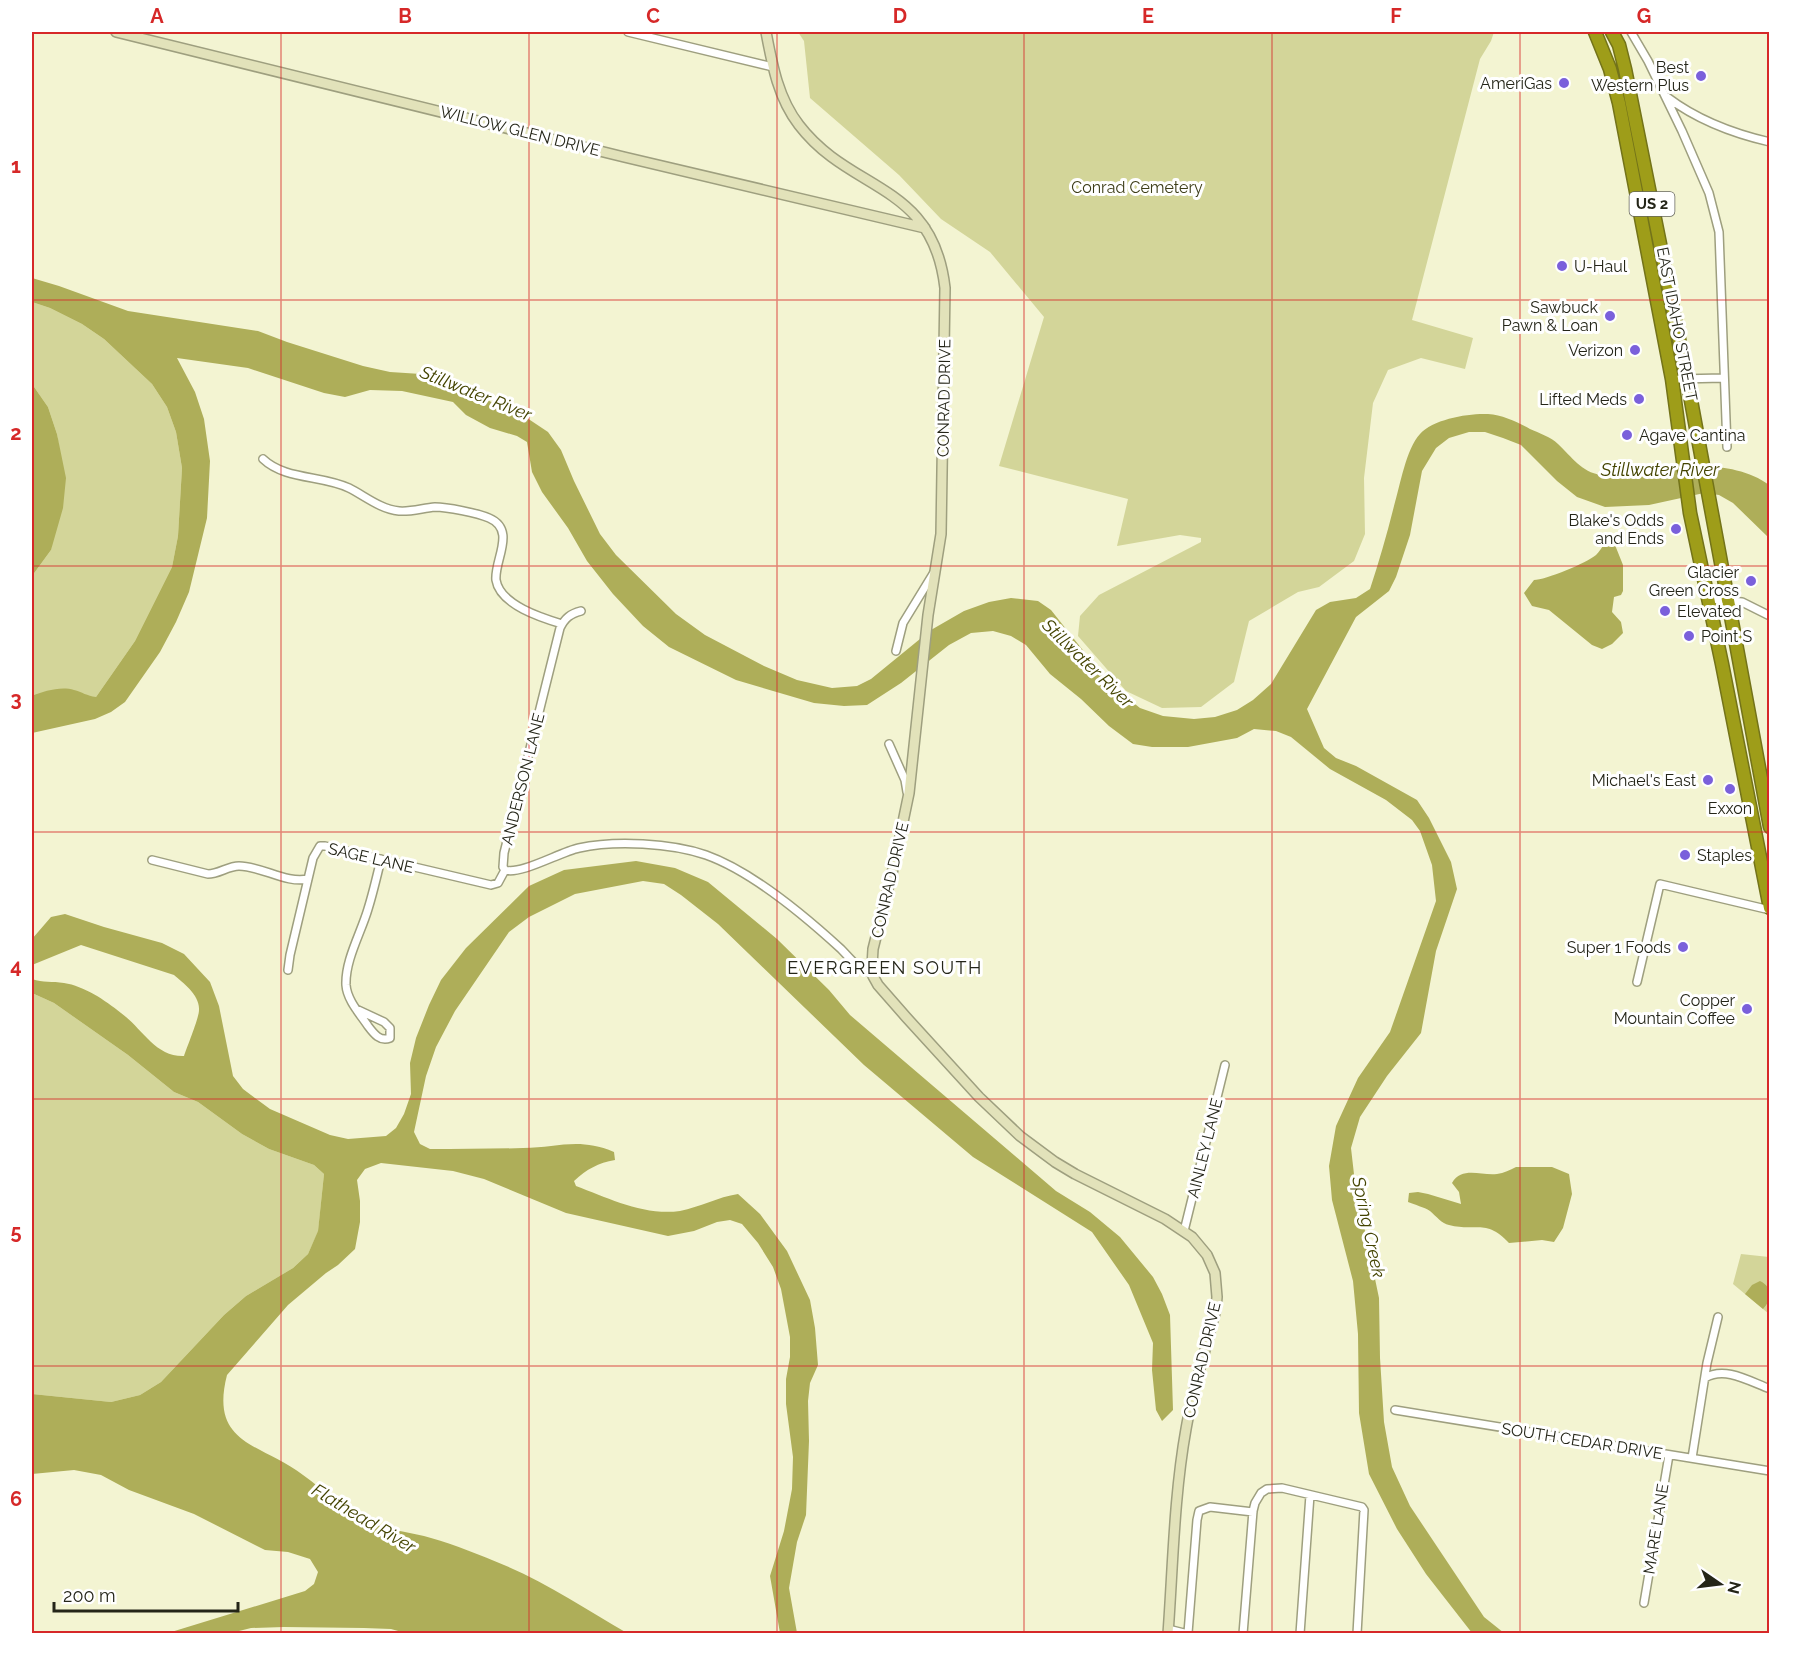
<svg xmlns="http://www.w3.org/2000/svg" width="1801" height="1665" font-family="Raleway,sans-serif">
	<style>
		.green { fill: #d3d599 }
		.water { fill: #aeae59 }
		.lines { fill: none; stroke-linecap: round; stroke-linejoin: round }
		.street-casing { stroke: #9e9f7f; stroke-width: 10 }
		.secondary-casing { stroke: #9e9f7f; stroke-width: 12 }
		.highway-casing { stroke: #737319; stroke-width: 15 }
		.street { stroke: #fff; stroke-width: 7 }
		.secondary { stroke: #e2e2ba; stroke-width: 9 }
		.highway { stroke: #9e9d19; stroke-width: 12 }
		.grid { fill: none; stroke: #d62828; stroke-width: 1.5; stroke-opacity: 0.55 }
		.poi-dot { fill: #7a60db; stroke: #fff; stroke-width: 2 }
		.labels { text-anchor: middle; dominant-baseline: central; stroke-width: 6; stroke-linejoin: round; paint-order: stroke }
		.shield { fill: #fff; stroke: #66665d; stroke-width: 1.5 }
		.shield-label { font-size: 15px; font-weight: bold; fill: #242518 }
		.poi-label { font-size: 16px; fill: #242518; stroke: #fff; text-anchor: end }
		.street-label { font-size: 16px; fill: #242518; stroke: #fff }
		.park-label { font-size: 16px; fill: #3c3c17; stroke: #fff }
		.water-label { font-size: 18px; font-style: italic; fill: #440; stroke: #fff }
		.neighbourhood-label { font-size: 18px; letter-spacing: 1.5px; fill: #242518; stroke: #fff }
		.neatline { fill: none; stroke: #d62828; stroke-width: 2 }
		.grid-label { font-size: 20px; text-anchor: middle; font-weight: bold; fill: #d62828 }
	</style>
	<rect width="100%" height="100%" fill="#f3f4d2"/>
	<path class="green" d="M798 32H1494L1491 41 1480 59 1412 320 1473 338 1465 369 1421 358 1388 370 1373 403 1364 478 1365 534 1354 561 1319 587 1298 592 1249 621 1234 682 1201 707 1162 708 1126 691 1078 636 1080 616 1099 595 1201 542V538L1180 535 1117 546 1128 499 999 466 1044 317 990 252 941 219 899 175 810 98 804 41Z
		M32 302 50 308 82 324 104 339 152 384 167 407 176 432 182 468 178 536 172 567 135 641 96 697 35 695 32 696V576L51 550 60 455 57 434 48 407 32 384Z
		M32 993 54 1003 128 1055 174 1092 198 1102 242 1134 269 1149 314 1165 324 1174 318 1232 308 1254 293 1268 246 1296 224 1315 161 1382 140 1395 111 1402 32 1394Z
		M1741 1254 1769 1257V1314L1733 1284Z"/>
	<path class="water" d="M32 278 59 286 128 311 258 331 287 342 363 366 390 372 421 374 464 387 504 409 524 416 548 432 561 450 574 481 600 534 616 555 676 614 705 635 764 666 797 680 832 688 857 686 871 679 931 630 964 611 989 602 1011 598 1038 601 1051 610 1097 668 1116 689 1140 708 1163 716 1194 719 1215 717 1237 710 1253 700 1271 684 1316 610 1330 602 1356 598 1370 589C1379 562 1387 534 1394 506 1400 486 1406 449 1420 434 1433 419 1469 413 1488 414 1503 415 1517 422 1530 429 1539 433 1551 437 1558 444 1572 457 1581 472 1601 475 1625 479 1650 470 1673 468 1704 464 1744 466 1769 485V538L1733 503 1719 495 1704 493 1649 505 1605 507 1577 497 1557 481 1521 445 1503 438 1485 432H1469L1449 438 1436 448 1422 471 1410 535 1396 577 1389 591 1356 617 1307 709 1324 748 1336 758 1356 766 1417 800 1429 818 1451 862 1457 889 1436 951 1421 1033 1387 1076 1360 1117 1351 1148 1355 1183 1379 1298 1380 1358 1384 1422 1392 1467 1410 1506 1484 1617 1504 1633H1472L1426 1574 1397 1529 1369 1474 1359 1413 1358 1334 1353 1281 1332 1200 1329 1166 1336 1126 1358 1078 1390 1032 1436 901 1432 865 1420 831 1412 820 1386 800 1330 769 1291 737 1276 731 1254 729 1237 738 1188 747H1152L1133 744 1109 726 1081 699 1050 674 1026 645 1011 636 993 631 971 633 949 645 901 683 867 705 844 706 814 703 736 680 669 647 643 626 613 594 587 561 568 528 542 492 532 472 527 442 517 436 490 428 466 415 453 402 402 391 370 390 345 397 324 393 248 368 177 358 195 392 204 419 210 461 207 518 189 592 176 622 160 652 125 702 111 712 95 719 32 733V696C44 691 61 686 74 690 82 692 87 696 96 697L135 641 172 567 178 536 182 468 176 432 167 407 152 384 104 339 82 324 50 308 32 302Z
		M32 384 48 407 57 434 66 478 63 508 51 550 32 576V489L34 462 32 452Z
		M1605 543 1615 545 1623 565V591L1621 595 1614 597 1612 612 1621 622 1623 633 1612 644 1602 649 1592 645 1549 610 1532 606 1524 593 1534 580C1545 580 1587 563 1596 555 1599 552 1602 547 1605 543Z
		M636 861 675 868 708 882 777 939 829 990 850 1015 1056 1191 1090 1212 1120 1237 1153 1277 1162 1294 1170 1315 1173 1410 1162 1421 1156 1410 1152 1370 1153 1343 1129 1285 1092 1232 973 1157 864 1065 718 924 681 895 664 884 643 881 575 894 529 917 509 932 455 1011 436 1047 426 1076 414 1132 420 1144 430 1149C461 1149 492 1149 523 1148 558 1148 578 1137 614 1152L615 1160C598 1163 587 1169 574 1181L576 1186C608 1198 644 1216 680 1211 700 1207 718 1197 738 1194L760 1214 787 1251 810 1300 815 1328 818 1365 810 1383 808 1401 809 1441 806 1515 797 1542 789 1588 797 1633H780L770 1576 784 1531 792 1489 793 1457 786 1404V1379L790 1357V1337L781 1289 773 1267 758 1243 742 1224 730 1220 717 1222 694 1231 668 1236 566 1213 484 1179 453 1171 381 1163 365 1169 357 1180 360 1201V1222L355 1249 338 1265 326 1273 288 1305 227 1375C209 1445 261 1443 303 1475 325 1491 345 1510 370 1522 389 1531 411 1532 431 1538 456 1545 480 1555 504 1565 547 1583 587 1610 627 1633L409 1634 391 1629 364 1628 284 1627 251 1628 231 1633H168L305 1591 314 1584 318 1572 310 1559 288 1552 265 1550 194 1514 129 1490 101 1475 74 1470 32 1474V1394L111 1402 140 1395 161 1382 224 1315 246 1296 293 1268 308 1254 318 1231 324 1174 314 1165 269 1149 242 1134 198 1102 174 1092 128 1055 54 1003 32 993V979C43 983 52 981 64 983 84 986 105 1000 121 1013 142 1028 155 1057 184 1056 187 1047 199 1018 199 1010 200 995 183 983 174 975L81 945 32 965V939L51 917 65 914 104 927 162 943 184 954 210 982 219 1006 233 1076 243 1089 270 1109 330 1135 348 1139 386 1136 396 1128 404 1114 411 1094 410 1063 416 1038 429 1005 441 980 466 948 529 886 564 870Z
		M1516 1167H1552L1569 1174 1572 1194 1563 1228 1554 1242 1542 1240 1509 1243C1486 1218 1476 1232 1449 1225 1442 1224 1436 1216 1430 1211 1424 1207 1415 1205 1408 1202L1409 1193 1418 1192 1428 1194 1461 1204 1459 1192 1452 1183C1462 1166 1481 1176 1497 1174 1504 1173 1510 1170 1516 1167Z
		M1760 1281C1773 1287 1772 1300 1763 1309L1745 1294 1752 1285Z"/>
	<g class="lines">
		<defs>
			<path id="street" d="M628 32 773 67
				M1631 32 1648 61 1682 131 1709 193 1719 232 1727 447
				M1667 97C1696 119 1735 134 1770 142
				M1679 379 1723 378
				M263 459C285 480 322 475 349 488 365 496 380 509 399 511 411 512 423 508 435 507 447 507 477 513 489 518 517 530 494 560 496 580 500 605 542 618 562 624
				M1708 599 1742 602 1770 616
				M581 611C570 614 565 618 560 628L504 853 503 867 505 870C521 875 560 852 579 848 615 840 671 843 706 855 751 871 805 916 841 949 849 957 861 973 873 973
				M896 651 903 623 933 574
				M889 744 905 780 907 792
				M152 860 208 874C219 874 228 866 239 866 262 866 286 884 308 879
				M288 970 290 955 313 858 320 846H325L491 885 498 883 505 870
				M1637 982 1660 884 1770 910
				M356 1009 384 1022 390 1028V1038C380 1042 374 1034 368 1026 360 1014 347 1000 346 985 345 960 361 933 368 909 373 893 377 876 381 859
				M1184 1231 1225 1065
				M1705 1378C1725 1366 1749 1381 1770 1389
				M1395 1410 1770 1471
				M1692 1458 1707 1363 1718 1317
				M1644 1603 1669 1455
				M1168 1629 1188 1634
				M1188 1633 1197 1520 1199 1511 1210 1507 1253 1512
				M1243 1634 1253 1511 1255 1503 1261 1493 1267 1489 1282 1488 1362 1507 1364 1510 1357 1634
				M1300 1634 1310 1495"/>
			<path id="secondary" d="M116 32 624 157 925 228
				M766 32C772 64 778 98 799 125 851 193 933 182 945 288L941 534 928 615 909 793 894 865 873 949 872 966 873 976 878 985 906 1017 979 1097 1020 1136 1055 1162 1075 1174 1165 1219 1192 1237 1207 1255 1215 1273 1217 1297 1216 1309C1206 1349 1193 1388 1186 1429 1174 1496 1173 1565 1168 1634"/>
			<path id="highway" d="M1595 32 1610 69 1619 103 1672 379 1690 513 1722 664 1770 908
				M1612 32 1619 45 1625 69 1687 379 1770 827"/>
		</defs>
		<use href="#street" class="street-casing"/>
		<use href="#secondary" class="secondary-casing"/>
		<use href="#highway" class="highway-casing"/>
		<use href="#street" class="street"/>
		<use href="#secondary" class="secondary"/>
		<use href="#highway" class="highway"/>
	</g>
	<path class="grid" d="M281 32V1634M529 32V1634M777 32V1634M1024 32V1634M1272 32V1634M1520 32V1634M32 300H1770M32 566H1770M32 832H1770M32 1099H1770M32 1366H1770"/>
	<g class="poi-dot">
		<circle cx="1701" cy="76" r="6"/>
		<circle cx="1564" cy="83" r="6"/>
		<circle cx="1562" cy="266" r="6"/>
		<circle cx="1610" cy="316" r="6"/>
		<circle cx="1635" cy="350" r="6"/>
		<circle cx="1639" cy="399" r="6"/>
		<circle cx="1627" cy="435" r="6"/>
		<circle cx="1676" cy="529" r="6"/>
		<circle cx="1751" cy="581" r="6"/>
		<circle cx="1665" cy="611" r="6"/>
		<circle cx="1689" cy="636" r="6"/>
		<circle cx="1708" cy="780" r="6"/>
		<circle cx="1730" cy="789" r="6"/>
		<circle cx="1685" cy="855" r="6"/>
		<circle cx="1683" cy="947" r="6"/>
		<circle cx="1747" cy="1009" r="6"/>
	</g>
	<g class="labels">
		<rect class="shield" x="1629.5" y="192" width="45" height="24" rx="4.5"/>
		<g class="shield-label">
			<text x="1652" y="204">US 2</text>
		</g>
		<g class="poi-label">
			<text x="1689" y="67">Best<tspan x="1689" dy="18">Western Plus</tspan></text>
			<text x="1552" y="83">AmeriGas</text>
			<text x="1574" y="266" text-anchor="start">U-Haul</text>
			<text x="1598" y="307">Sawbuck<tspan x="1598" dy="18">Pawn &amp; Loan</tspan></text>
			<text x="1623" y="350">Verizon</text>
			<text x="1627" y="399">Lifted Meds</text>
			<text x="1639" y="435" text-anchor="start">Agave Cantina</text>
			<text x="1664" y="520">Blake's Odds<tspan x="1664" dy="18">and Ends</tspan></text>
			<text x="1739" y="572">Glacier<tspan x="1739" dy="18">Green Cross</tspan></text>
			<text x="1677" y="611" text-anchor="start">Elevated</text>
			<text x="1701" y="636" text-anchor="start">Point S</text>
			<text x="1696" y="780">Michael's East</text>
			<text x="1730" y="808" text-anchor="middle">Exxon</text>
			<text x="1697" y="855" text-anchor="start">Staples</text>
			<text x="1671" y="947">Super 1 Foods</text>
			<text x="1735" y="1000">Copper<tspan x="1735" dy="18">Mountain Coffee</tspan></text>
		</g>
		<g class="street-label">
			<text transform="translate(520 131) rotate(14)">WILLOW GLEN DRIVE</text>
			<text transform="translate(1677 324) rotate(79)">EAST IDAHO STREET</text>
			<text transform="translate(944 398) rotate(-89)">CONRAD DRIVE</text>
			<text transform="translate(523 779) rotate(-76)">ANDERSON LANE</text>
			<text transform="translate(371 858) rotate(13)">SAGE LANE</text>
			<text transform="translate(890 880) rotate(-77)">CONRAD DRIVE</text>
			<text transform="translate(1205 1148) rotate(-76)">AINLEY LANE</text>
			<text transform="translate(1202 1360) rotate(-77)">CONRAD DRIVE</text>
			<text transform="translate(1582 1441) rotate(9)">SOUTH CEDAR DRIVE</text>
			<text transform="translate(1656 1529) rotate(-81)">MARE LANE</text>
		</g>
		<g class="park-label">
			<text x="1137" y="187">Conrad Cemetery</text>
		</g>
		<g class="water-label">
			<text transform="translate(476 393) rotate(22)">Stillwater River</text>
			<text x="1660" y="469">Stillwater River</text>
			<text transform="translate(1088 663) rotate(44)">Stillwater River</text>
			<text transform="translate(1369 1227) rotate(78)">Spring Creek</text>
			<text transform="translate(364 1518) rotate(31)">Flathead River</text>
		</g>
		<g class="neighbourhood-label">
			<text x="885" y="967">EVERGREEN SOUTH</text>
		</g>
	</g>
	<rect width="1801" height="1665" fill="none" stroke="#ffffff" stroke-width="66"/>
	<g transform="translate(1720 1584) rotate(104)" stroke="#ffffff" stroke-width="4.5" paint-order="stroke">
	<path d="M0-4.5L10 22L0 15L-10 22Z" fill="#242518"/>
	<text y="-9" font-size="16" font-weight="bold" text-anchor="middle" fill="#242518">N</text>
	</g>
	<path d="M54 1602v9h184v-9" fill="none" stroke="#242518" stroke-width="3"/>
	<text x="63" y="1602" font-size="18" fill="#242518" stroke="#ffffff" stroke-width="4.5" paint-order="stroke">200 m</text>
	<rect x="33" y="33" width="1735" height="1599" class="neatline"/>
	<g class="grid-label">
		<text x="157" y="23">A</text>
		<text x="405" y="23">B</text>
		<text x="653" y="23">C</text>
		<text x="900" y="23">D</text>
		<text x="1148" y="23">E</text>
		<text x="1396" y="23">F</text>
		<text x="1644" y="23">G</text>
		<text x="16" y="173">1</text>
		<text x="16" y="440">2</text>
		<text x="16" y="706">3</text>
		<text x="16" y="973">4</text>
		<text x="16" y="1239">5</text>
		<text x="16" y="1506">6</text>
	</g>
</svg>
